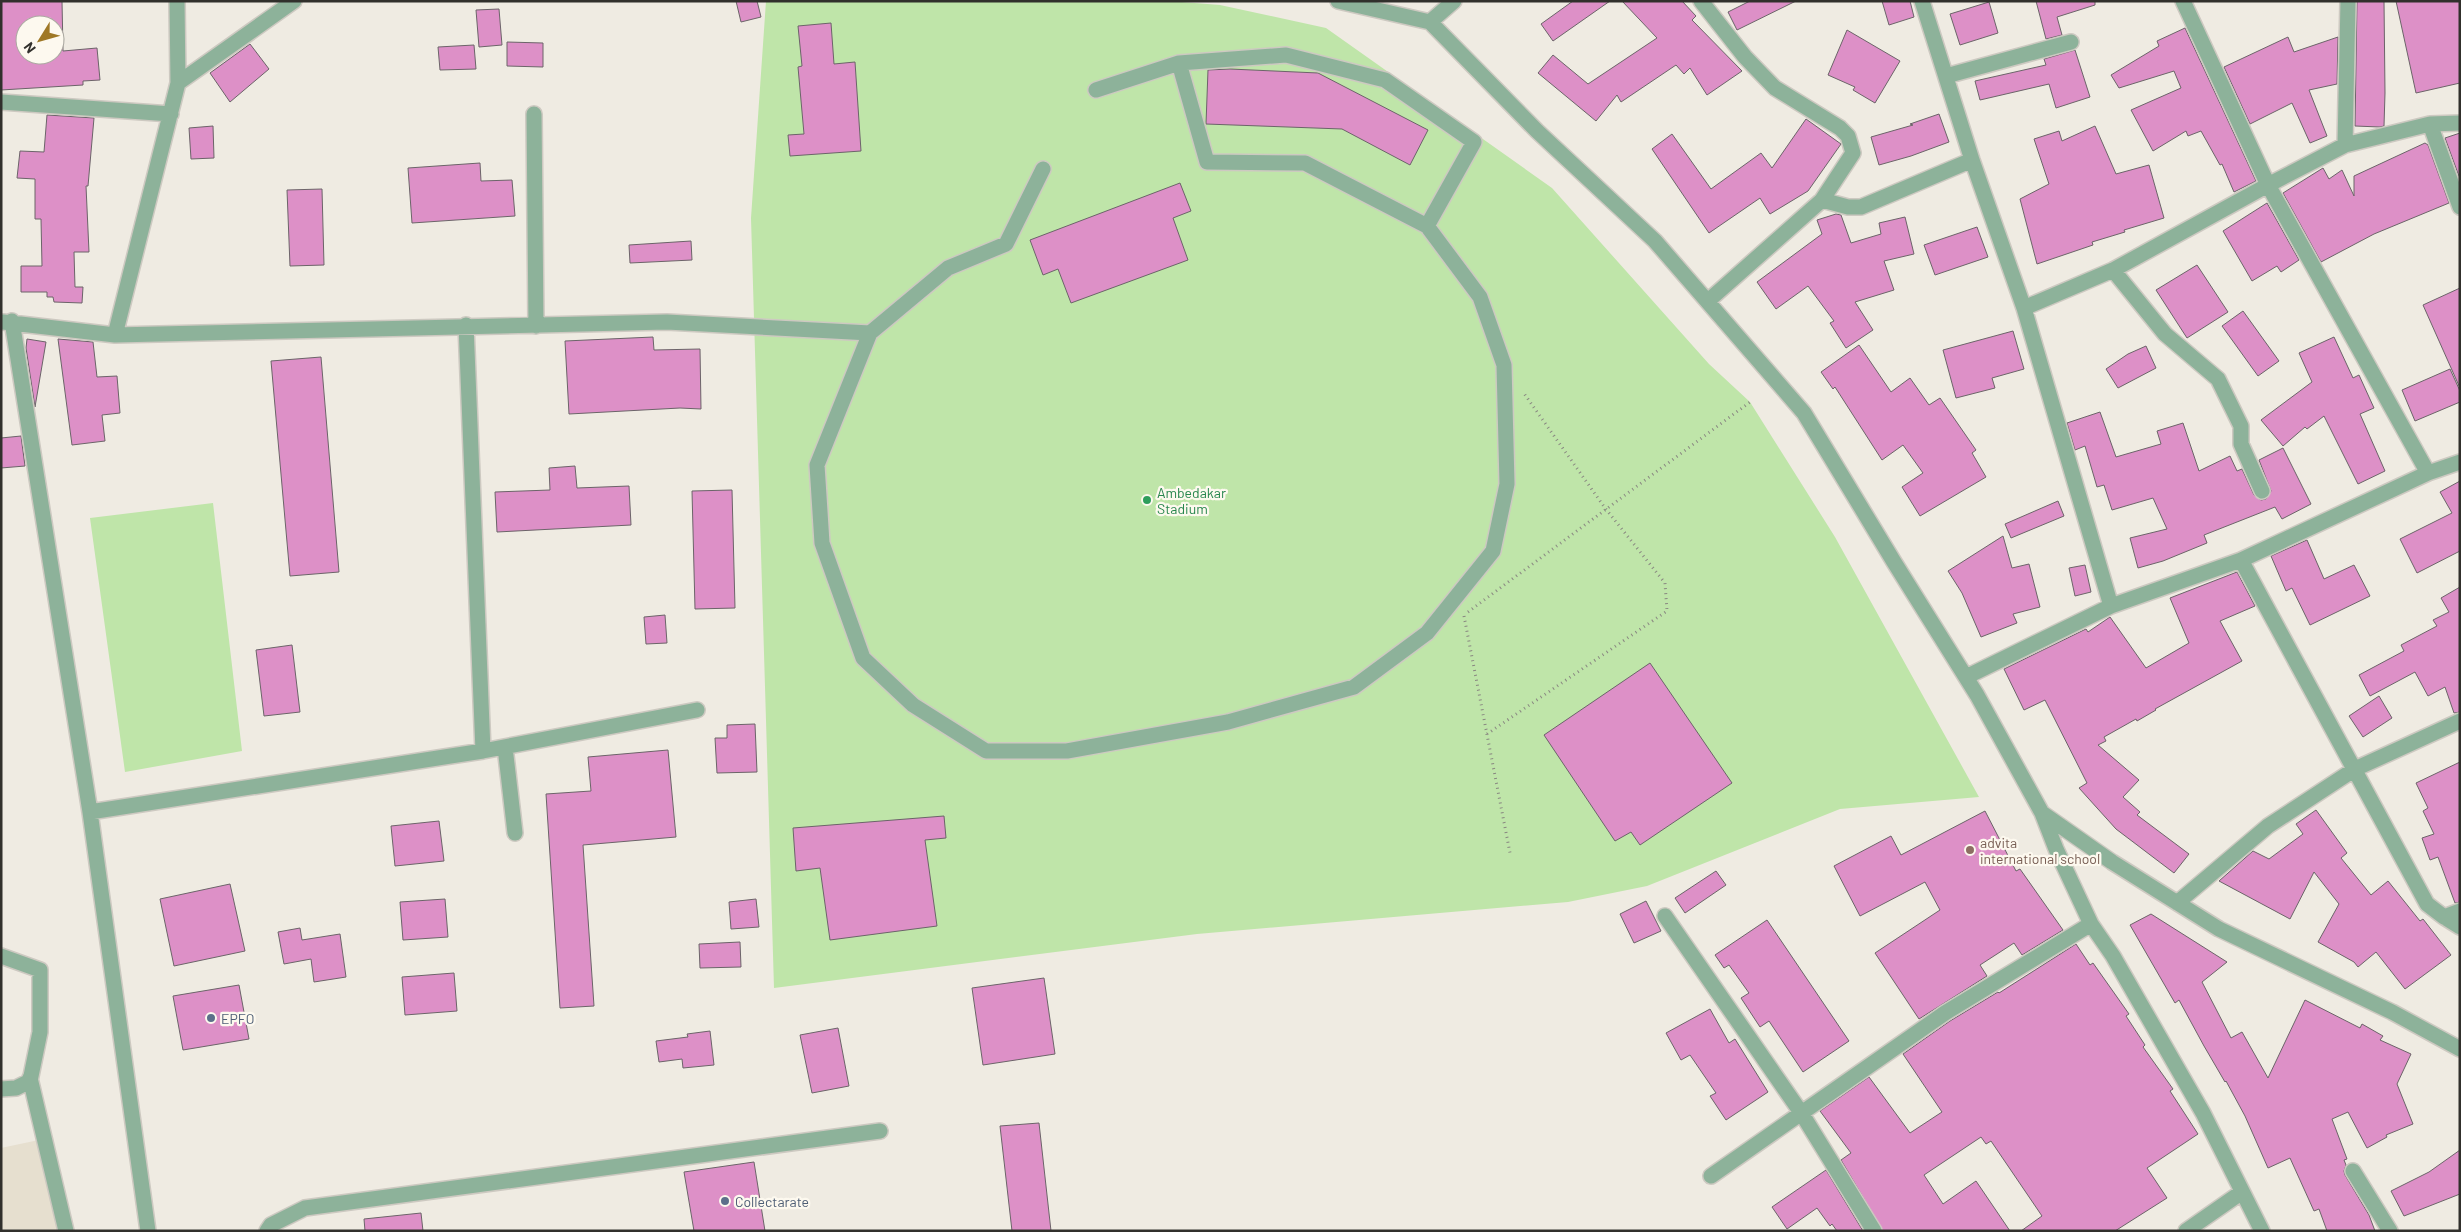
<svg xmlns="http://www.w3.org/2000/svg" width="2461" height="1232" font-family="Barlow,sans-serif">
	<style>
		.built { fill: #e6dfcf }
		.green { fill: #bfe5a9 }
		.building { fill: #dd90c7; stroke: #6c6469; fill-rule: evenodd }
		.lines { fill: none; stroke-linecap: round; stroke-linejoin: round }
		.minor-casing { stroke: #cdc9c1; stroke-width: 18 }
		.path { stroke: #898781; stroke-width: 3; stroke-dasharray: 1 4; stroke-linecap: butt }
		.minor { stroke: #8db29a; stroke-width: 15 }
		.leisure-dot { fill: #2e9e5b; stroke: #fdf9ef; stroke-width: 2 }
		.education-dot { fill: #8d6e63; stroke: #fdf9ef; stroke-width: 2 }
		.service-dot { fill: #5c6f8a; stroke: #fdf9ef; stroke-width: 2 }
		.labels { text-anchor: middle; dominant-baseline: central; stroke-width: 4.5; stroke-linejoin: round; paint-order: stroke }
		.leisure-label { font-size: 14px; fill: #27864d; stroke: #fdf9ef; text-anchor: start }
		.education-label { font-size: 14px; fill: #785e54; stroke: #fdf9ef; text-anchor: start }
		.service-label { font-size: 14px; fill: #4e5e75; stroke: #fdf9ef; text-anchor: start }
	</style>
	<rect width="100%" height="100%" fill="#efebe2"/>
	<path class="built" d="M53 1137 68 1231H1V1148Z"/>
	<path class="green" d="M766 1H1169L1220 5 1326 28 1552 188 1709 364 1750 402 1835 537 1979 797 1840 809 1647 886 1568 902 1197 934 774 988 751 218Z
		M213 503 242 751 125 772 90 518Z"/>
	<path class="building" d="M1 1H62L63 51 97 48 100 80 83 81V85L1 90ZM25 25H55V55H25Z
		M736 1H757L761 17 741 22Z
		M1573 1H1610L1553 41 1541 24Z
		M1622 1H1682L1696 16 1692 20 1742 71 1707 95 1690 68 1684 74 1676 65 1621 102 1617 95 1596 121 1538 73 1553 55 1588 84 1657 38Z
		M1750 1H1796L1737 30 1728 12Z
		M1882 1H1910L1914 17 1889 25Z
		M2036 1H2095V5L2057 17 2062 35 2046 39Z
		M2357 1H2384L2385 93 2384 126 2380 127 2355 126Z
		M2396 1H2460V83L2416 93Z
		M1989 2 1998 33 1960 45 1950 14Z
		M499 9 502 45 479 47 476 10Z
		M831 23 834 64 855 62 861 151 790 156 788 135 804 134 798 67 802 66 798 26Z
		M2185 28 2256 181 2234 192 2222 164 2220 165 2201 131 2188 136 2186 131 2153 151 2131 110 2181 88 2174 71 2119 88 2111 75 2159 46 2157 41Z
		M1847 30 1900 61 1875 103 1853 90 1855 87 1828 75Z
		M2288 37 2294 52 2338 37 2337 84 2309 90 2327 136 2310 143 2292 103 2250 124 2224 67Z
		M507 42 543 43V67L507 66Z
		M250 44 269 69 230 102 210 73Z
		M474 45 476 69 440 70 438 47Z
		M2075 50 2090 97 2056 108 2049 84 1980 100 1975 81 2046 65 2044 59Z
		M1230 69 1318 73 1428 130 1410 165 1342 129 1206 124 1208 70Z
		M1939 114 1949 142 1911 156 1879 165 1871 137 1913 125 1910 124Z
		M47 115 94 118 88 186H86L89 252H74L75 287H83L82 303 54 302 53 297H47V292H21V266H42L41 219H35V179L17 178 20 151 44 152Z
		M1806 119 1841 144 1808 191 1770 214 1760 198 1709 233 1652 149 1672 134 1711 189 1761 153 1772 168Z
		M213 126 214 158 191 159 189 128Z
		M2095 126 2116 174 2149 165 2164 218 2124 230 2125 232 2092 242 2093 245 2037 264 2020 199 2049 184 2034 139 2059 131 2062 141Z
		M2460 133V179L2445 138Z
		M2425 143 2428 145 2449 203 2374 234 2321 262 2283 193 2323 168 2329 179 2342 170 2354 196V176Z
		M480 163 481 181 512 180 515 216 412 223 408 168Z
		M1180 183 1191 211 1173 218 1188 260 1071 303 1058 269 1043 275 1030 240Z
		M322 189 324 265 290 266 287 190Z
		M2267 203 2299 260 2281 272 2277 266 2252 281 2223 231Z
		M1836 214 1841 215 1851 243 1881 234 1879 223 1905 217 1914 254 1884 261 1894 290 1855 302 1873 330 1846 348 1830 323 1834 321 1808 286 1776 309 1757 282 1822 234 1817 220Z
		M1977 227 1988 257 1935 275 1924 245Z
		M691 241 692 260 630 263 629 245Z
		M2197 265 2228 312 2187 338 2156 290Z
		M2460 288V388L2423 305Z
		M2243 311 2279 361 2258 376 2222 326Z
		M2013 331 2024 369 1992 378 1995 388 1956 398 1943 350Z
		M653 337 654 350 700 349 701 409 680 408 569 414 565 341Z
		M2334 337 2353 378 2359 375 2374 408 2360 414 2385 471 2358 484 2324 416 2307 429 2305 427 2283 446 2261 420 2312 382 2299 353Z
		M27 339 46 342 35 407 26 348Z
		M58 339 93 342 97 377 117 376 120 413 102 415 105 441 72 445Z
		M1859 345 1891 392 1910 378 1929 405 1940 398 1976 450 1972 453 1986 477 1920 516 1902 487 1923 473 1903 445 1882 460 1835 387 1833 389 1821 372Z
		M2146 346 2156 368 2118 388 2106 369 2128 354Z
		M321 357 339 572 290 576 271 361Z
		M2450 369 2460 391V402L2415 421 2402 390Z
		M2100 412 2116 457 2161 444 2157 431 2183 423 2199 471 2230 456 2237 471 2242 469 2254 495 2261 500 2266 499 2271 491 2259 460 2283 448 2311 504 2282 519 2275 507 2204 535 2207 543 2163 561 2138 568 2130 538 2167 529 2153 498 2112 510 2104 485 2097 487 2085 446 2075 450 2067 423Z
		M21 436 25 466 1 468V438Z
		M575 466 577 488 629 486 631 525 497 532 495 492 550 490 549 468Z
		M2460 481V551L2417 573 2400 539 2452 513 2440 492Z
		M732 490 735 608 695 609 692 491Z
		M2058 501 2064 516 2011 538 2005 524Z
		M2003 536 2012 568 2029 564 2040 607 2013 614 2017 623 1981 637 1962 593 1948 571Z
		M2307 540 2324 579 2354 565 2370 596 2310 625 2292 588 2286 591 2271 556Z
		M2085 565 2091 592 2075 596 2069 568Z
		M2237 572 2255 606 2220 621 2242 661 2155 709 2156 710 2137 721 2136 719 2104 737 2106 741 2098 745 2139 780 2123 797 2140 812 2137 815 2189 854 2174 873 2116 829 2079 788 2087 783 2045 700 2024 710 2004 669 2086 629 2088 632 2110 617 2146 668 2189 643 2170 598Z
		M2460 587V712L2454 713 2445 687 2428 696 2415 672 2370 696 2359 675 2404 651 2401 645 2437 626 2433 620 2449 612 2441 598Z
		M665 615 667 643 646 644 644 617Z
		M292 645 300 712 264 716 256 650Z
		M1650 663 1732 783 1640 845 1631 832 1615 841 1544 735Z
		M2379 696 2392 718 2363 737 2349 716Z
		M755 724 757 772 717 773 715 738H727V725Z
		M668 750 676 837 583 845 594 1006 560 1008 546 794 591 791 588 757Z
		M2460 762V902L2455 903 2438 857 2430 860 2422 838 2434 834 2423 811 2428 808 2416 783Z
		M2316 810 2347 853 2341 858 2371 895 2388 881 2420 921 2423 919 2451 955 2405 989 2376 952 2358 967 2354 962 2318 942 2339 904 2314 872 2290 919 2219 881 2253 851 2269 859 2303 834 2296 824Z
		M1985 811 2016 871 2020 869 2063 930 2022 955 2014 943 1980 965 1987 976 1919 1019 1875 953 1940 910 1925 882 1860 916 1834 866 1891 836 1901 855Z
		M944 816 946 838 925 840 937 926 830 940 820 868 796 871 793 828Z
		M439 821 444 861 395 866 391 826Z
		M1716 871 1726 885 1685 913 1675 898Z
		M230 884 245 951 174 966 160 899Z
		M445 899 448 937 403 940 400 902Z
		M756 899 759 927 731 929 729 902Z
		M1646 901 1661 931 1634 943 1620 914Z
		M2151 914 2227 962 2202 982 2231 1038 2242 1032 2268 1078 2305 1000 2360 1028 2362 1024 2383 1036 2380 1040 2411 1054 2397 1084 2413 1124 2386 1135 2387 1137 2367 1148 2348 1112 2332 1119 2347 1159 2344 1160 2346 1165 2344 1171 2345 1175 2369 1215 2375 1231H2327L2319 1209 2314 1211 2290 1158 2268 1168 2245 1116 2226 1081 2225 1082 2204 1046 2179 1000 2175 1003 2130 925Z
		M1767 920 1849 1041 1803 1072 1769 1021 1760 1027 1741 998 1749 993 1729 965 1724 968 1715 955Z
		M300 928 302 940 340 934 346 977 314 982 311 959 284 964 278 932Z
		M740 942 741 967 700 968 699 944Z
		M2076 944 2090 965 2093 963 2129 1014 2126 1016 2145 1045 2143 1047 2173 1089 2170 1091 2198 1134 2147 1168 2167 1198 2115 1231H2021L2042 1216 1991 1141 1986 1144 1981 1137 1924 1175 1943 1204 1976 1181 2010 1231H1883L1841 1160 1851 1153 1820 1111 1869 1077 1910 1133 1942 1112 1903 1054 1950 1021 1998 992 1999 993Z
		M454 973 457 1011 405 1015 402 977Z
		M1044 978 1055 1054 983 1065 972 988Z
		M239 985 249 1039 183 1050 173 996Z
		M1710 1009 1729 1043 1735 1039 1768 1092 1726 1120 1710 1096 1716 1093 1690 1055 1681 1060 1666 1033Z
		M838 1028 849 1086 812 1093 800 1035Z
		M710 1031 714 1065 683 1068 682 1059 659 1062 656 1041 688 1037 687 1034Z
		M1039 1123 1051 1231H1012L1000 1126Z
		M2460 1150V1194L2404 1216 2391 1191 2429 1172Z
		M754 1162 765 1231H694L684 1172Z
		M1826 1170 1863 1231H1837L1832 1224 1830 1226 1817 1208 1787 1229 1772 1207Z
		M421 1213 423 1231H365L364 1219Z"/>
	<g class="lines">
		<defs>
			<path id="minor" d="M1338 1 1430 22 1537 131 1655 241 1804 413 1894 562 1977 695 2042 813 2056 849 2091 924 2113 956 2203 1113 2262 1231
				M1701 1 1745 57 1775 88 1840 128 1848 136 1853 153 1822 200 1708 301
				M1922 1 1972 160 2024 308 2111 606 1966 677
				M2348 1 2345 145 2268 185 2428 473 2460 462
				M1430 22 1454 1
				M1946 76 2071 42
				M178 83 294 1
				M1096 90 1179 63 1286 55 1385 80 1474 142 1427 226
				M1 102 171 114
				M534 114 536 326
				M2430 124 2460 123
				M2345 145 2430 124 2460 207
				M1043 169 1006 244 948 268 870 333 817 465 822 543 863 658 913 705 986 751H1067L1228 722 1354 687 1427 633 1493 551 1507 484 1504 365 1480 297 1427 226 1305 163 1207 162 1179 63
				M1822 200 1848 207H1861L1972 160
				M2113 270 2165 334 2218 379 2241 426V444L2262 491
				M2024 308 2113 270 2268 185 2183 1
				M12 321 90 812 148 1231
				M3 322 115 335 667 322 870 333
				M466 325 483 751
				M115 335 178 83 177 1
				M2241 560 2427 904 2444 917 2460 911
				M2111 606 2241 560 2428 473
				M505 747 515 833
				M90 812 483 751 697 710
				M2042 813 2112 862 2219 929 2392 1012 2460 1049
				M2177 903 2268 826 2355 769 2460 721
				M1665 916 1802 1114 1874 1231
				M2444 917 2460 927
				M1 956 40 970V1032L30 1081 16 1088 1 1089
				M30 1078 66 1231
				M2353 1171 2390 1231
				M1711 1176 1945 1013 2091 924
				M267 1231 271 1225 305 1208 880 1131
				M2186 1231 2242 1192"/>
		</defs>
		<use href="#minor" class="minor-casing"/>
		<path class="path" d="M1468 612 1750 402
			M1464 616 1510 853
			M1487 734 1667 611 1665 583 1605 508 1523 392"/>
		<use href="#minor" class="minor"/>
	</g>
	<circle class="leisure-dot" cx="1147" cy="500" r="5"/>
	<circle class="education-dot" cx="1970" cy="850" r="5"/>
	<g class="service-dot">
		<circle cx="211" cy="1018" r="5"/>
		<circle cx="725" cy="1201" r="5"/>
	</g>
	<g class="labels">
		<g class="leisure-label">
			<text x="1157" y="492">Ambedakar<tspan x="1157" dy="16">Stadium</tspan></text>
		</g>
		<g class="education-label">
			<text x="1980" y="842">advita<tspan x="1980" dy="16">international school</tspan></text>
		</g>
		<g class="service-label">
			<text x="221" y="1018">EPFO</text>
			<text x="735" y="1201">Collectarate</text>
		</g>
	</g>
	<rect width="2461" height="1232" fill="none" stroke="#31302c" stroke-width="5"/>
	<g transform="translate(40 40) rotate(233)"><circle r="24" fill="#fdf9ef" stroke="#aba9a1"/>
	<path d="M0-4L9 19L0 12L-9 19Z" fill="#9f7826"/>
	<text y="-8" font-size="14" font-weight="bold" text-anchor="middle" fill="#31302c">N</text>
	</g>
</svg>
